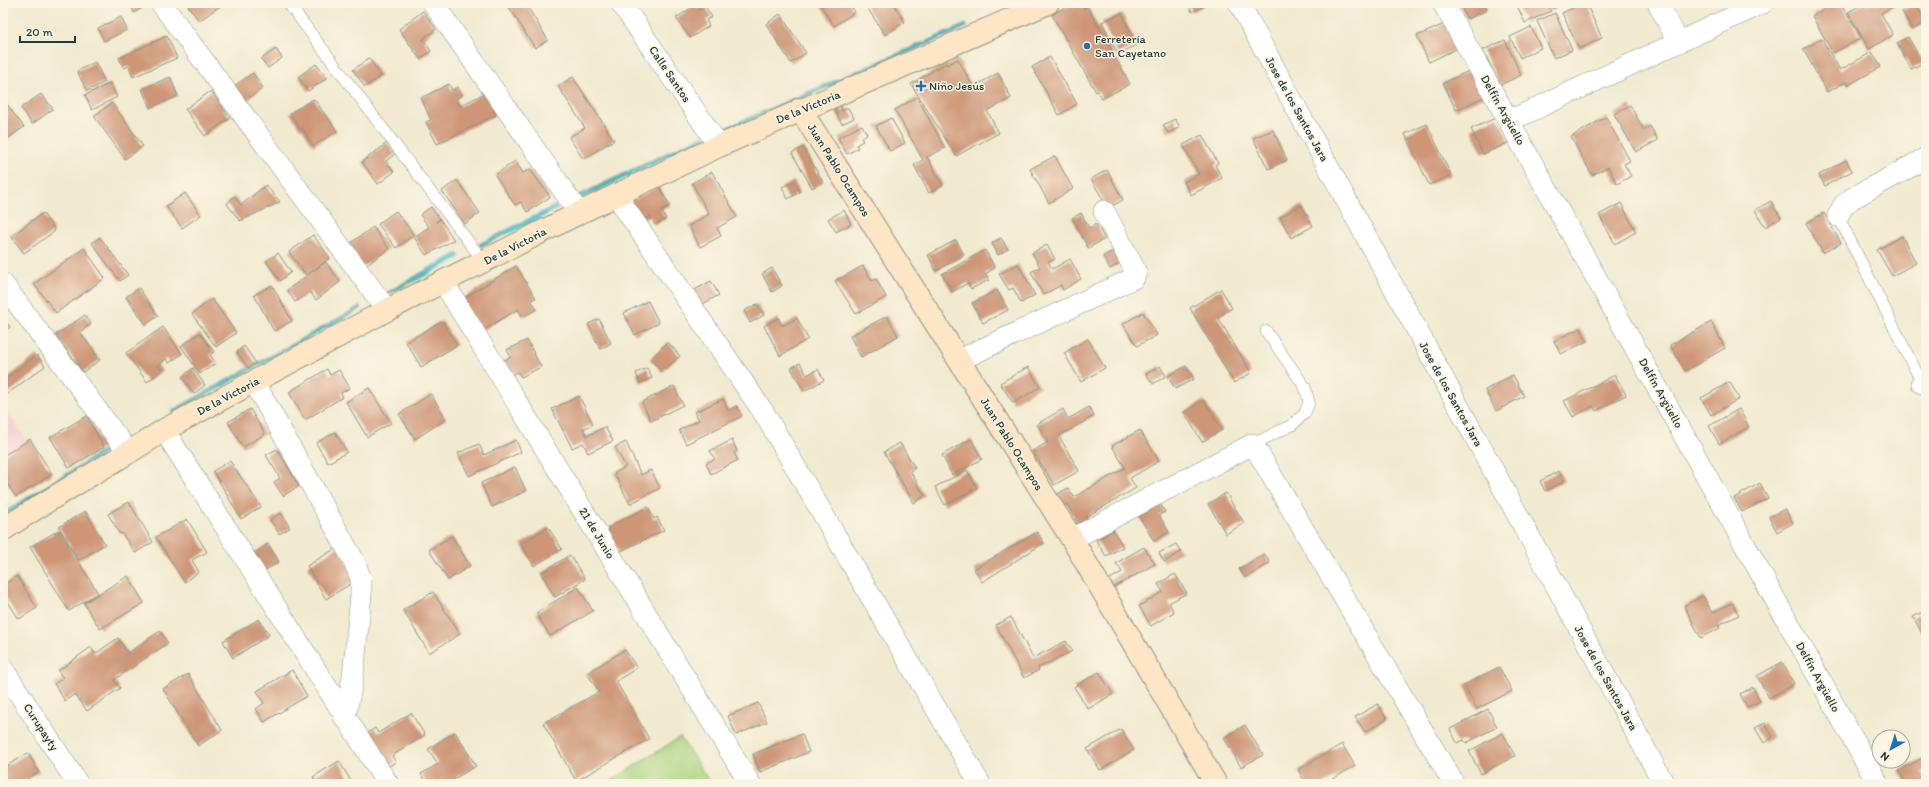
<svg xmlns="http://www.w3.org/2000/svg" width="1929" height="787" font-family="Itim,sans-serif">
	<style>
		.built { fill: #f7cfd1 }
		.green { fill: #a9d27e; stroke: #648859 }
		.water { fill: #51bfc7; stroke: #387e7e }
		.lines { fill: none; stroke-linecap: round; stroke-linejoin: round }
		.stream { stroke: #51bfc7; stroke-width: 5.5 }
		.building { fill: #ce9677 }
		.lane-casing { stroke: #889482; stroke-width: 12 }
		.street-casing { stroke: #889482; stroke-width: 22 }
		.secondary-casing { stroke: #889482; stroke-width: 24 }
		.lane { stroke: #fff; stroke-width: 11 }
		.street { stroke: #fff; stroke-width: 21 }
		.secondary { stroke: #fde5c5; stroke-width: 22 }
		.poi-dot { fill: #1f6fb2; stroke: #fcf5e5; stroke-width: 1.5 }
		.labels { text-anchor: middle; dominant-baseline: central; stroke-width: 3; stroke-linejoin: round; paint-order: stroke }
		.poi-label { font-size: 12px; fill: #1f3d34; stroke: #fcf5e5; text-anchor: start }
		.street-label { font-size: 12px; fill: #1f3d34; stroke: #fcf5e5 }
	</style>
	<rect width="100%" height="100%" fill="#fcf5e5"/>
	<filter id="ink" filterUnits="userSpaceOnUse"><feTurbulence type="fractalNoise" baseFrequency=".025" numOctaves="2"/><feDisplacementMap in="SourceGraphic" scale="8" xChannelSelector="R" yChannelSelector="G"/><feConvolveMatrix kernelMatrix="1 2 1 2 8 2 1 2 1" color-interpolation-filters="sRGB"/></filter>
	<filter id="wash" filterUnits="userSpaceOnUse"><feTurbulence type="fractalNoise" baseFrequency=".012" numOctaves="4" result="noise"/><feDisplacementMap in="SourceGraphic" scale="16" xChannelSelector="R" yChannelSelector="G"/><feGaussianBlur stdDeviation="0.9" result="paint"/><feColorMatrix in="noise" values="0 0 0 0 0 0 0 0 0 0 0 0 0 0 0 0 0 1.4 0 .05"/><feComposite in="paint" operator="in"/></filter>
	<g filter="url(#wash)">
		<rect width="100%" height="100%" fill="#f1ead0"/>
		<path class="built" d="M8 413 42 463 3 491V417Z"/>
		<path class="green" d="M680 737 711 784H606Z"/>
		<path class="water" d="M966 24 967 27 729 130 727 127Z
			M704 135 706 139 578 200 575 197Z
			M515 226 516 229 481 247 479 244Z
			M433 266 436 270 387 295 386 293Z
			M360 306 362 308 173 414 171 411Z
			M108 447 110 450 3 517V513Z"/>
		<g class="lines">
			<path class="stream" d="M509 231 555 208
				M429 271 457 256"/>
		</g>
		<g id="blocks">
			<path class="building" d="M130 3H148L149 4 134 13Z
				M186 3H224L199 21Z
				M509 3H525L548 40 535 48 507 4Z
				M819 3H849L855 12 834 26Z
				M870 3H893L905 22 885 35 866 6Z
				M1072 3H1081L1084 8 1087 6 1130 84 1102 99 1098 91 1096 92 1052 15Z
				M1188 3H1210L1192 12Z
				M1459 3H1484L1487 10 1467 19Z
				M1516 3H1547L1551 11 1525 23Z
				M1550 3H1566L1553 9Z
				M1583 3H1586L1602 38 1579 49 1562 13Z
				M1835 3H1841L1861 38 1833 53 1812 16Z
				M1865 3H1900L1881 13 1893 35 1869 49 1848 12Z
				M1916 3 1926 23 1912 30 1902 11Z
				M696 5 699 10 705 6 712 17 706 20 709 26 690 38 676 18Z
				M423 11 436 29 423 39 431 51 420 59 399 29Z
				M1122 13 1137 45 1118 54 1102 22Z
				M1555 13 1572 50 1554 58 1537 21Z
				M780 14 806 53 791 63 766 24Z
				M121 17 127 30 104 41 98 28Z
				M1449 22 1460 47 1429 62 1417 36Z
				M1531 27 1541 48 1520 58 1510 37Z
				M167 36 177 58 133 77 129 66 124 68 119 58Z
				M1908 37 1923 63 1911 69 1897 43Z
				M1822 39 1840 70 1872 52 1881 67 1848 85 1846 82 1827 92 1803 49Z
				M1505 40 1521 75 1500 85 1483 50Z
				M276 49 282 58 268 68 261 59Z
				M1050 57 1077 104 1059 115 1032 67Z
				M369 58 381 76 365 87 353 70Z
				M958 59 973 87 998 73 1011 98 987 111 999 133 956 156 911 84 946 63 947 65Z
				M95 62 105 82 87 91 77 71Z
				M316 64 327 78 308 91 298 77Z
				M1473 69 1486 96 1456 110 1443 83Z
				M253 73 263 88 245 101 234 86Z
				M170 77 178 96 150 108 142 89Z
				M573 77 614 140 583 159 569 137 585 128 558 86Z
				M110 83 117 97 92 110 85 95Z
				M449 84 452 90 458 87 462 95 456 99 460 106 485 93 496 115 437 144 426 122 431 120 421 98Z
				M211 91 230 118 205 136 185 109Z
				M41 94 53 109 32 124 21 108Z
				M917 97 945 148 927 157 943 185 929 193 914 165 923 160 895 110Z
				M3 99 24 127 3 142Z
				M314 99 337 131 313 146 302 128 300 129 290 113Z
				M112 103 143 146 125 159 94 116Z
				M1630 105 1644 130 1650 126 1658 140 1636 152 1614 114Z
				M840 106 842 111 848 108 854 118 842 124 834 109Z
				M1498 117 1510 142 1483 154 1471 129Z
				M1606 117 1630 161 1624 164 1631 176 1617 184 1608 167 1592 175 1571 137Z
				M891 118 905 143 890 151 876 126Z
				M1175 119 1180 127 1168 133 1163 125Z
				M1427 124 1451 175 1429 185 1405 134Z
				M862 125 867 134 861 138 863 141 856 145 858 148 847 154 838 138Z
				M1273 130 1287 160 1268 169 1253 138Z
				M1202 135 1218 163 1215 165 1222 178 1191 195 1184 182 1199 174 1183 145Z
				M387 143 395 154 386 161 394 172 378 184 362 162Z
				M803 147 823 182 812 188 792 153Z
				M1055 156 1073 189 1049 203 1030 169Z
				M1846 160 1852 171 1825 186 1819 175Z
				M515 161 523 173 530 169 550 197 527 212 521 202 515 205 495 175Z
				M1107 170 1123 200 1108 208 1091 179Z
				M712 172 737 217 717 228 721 236 700 247 689 226 709 214 692 183Z
				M457 180 480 213 465 224 442 191Z
				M794 181 800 192 788 199 782 187Z
				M266 185 280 202 240 221 227 204 234 196 241 205Z
				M659 186 670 206 661 210 666 219 655 225 650 216 641 222 630 202Z
				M185 193 201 215 182 228 166 206Z
				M1771 201 1781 218 1765 227 1755 210Z
				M1621 203 1636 232 1615 244 1599 215Z
				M1302 205 1313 226 1291 238 1280 217Z
				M431 207 440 219 436 222 440 219 454 240 426 255 414 237 429 227 420 215Z
				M844 210 851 224 836 232 828 219Z
				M396 211 414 235 396 248 378 224Z
				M43 213 55 231 24 253 11 236Z
				M1081 213 1089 228 1096 224 1105 239 1088 248 1072 218Z
				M1824 213 1841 243 1823 253 1806 223Z
				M373 227 389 249 363 267 348 245Z
				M313 235 330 258 306 275 289 252Z
				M1902 236 1916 263 1892 276 1877 250Z
				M100 237 128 275 120 281 92 243Z
				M1001 238 1008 249 998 255 992 243Z
				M956 240 964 255 936 271 928 255Z
				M1047 245 1055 259 1048 262 1052 269 1070 259 1081 279 1063 290 1061 285 1043 295 1031 272 1040 267 1032 253Z
				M84 248 105 278 56 313 34 284Z
				M985 250 995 268 985 274 989 280 971 289 968 283 952 292 942 274Z
				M1115 250 1122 262 1110 269 1103 256Z
				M278 253 291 272 280 281 266 261Z
				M326 262 340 282 316 300 310 292 295 302 287 290Z
				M1018 264 1035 295 1021 303 1013 288 1009 290 999 274Z
				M516 266 536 298 531 300 537 309 523 317 518 309 482 331 462 299Z
				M863 266 872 281 876 279 886 297 856 314 835 281Z
				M772 268 782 286 772 292 762 274Z
				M711 281 719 295 695 308 687 294Z
				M272 285 292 321 274 331 254 295Z
				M139 288 158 316 146 324 126 297Z
				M1221 289 1232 308 1218 317 1251 373 1234 383 1190 308Z
				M997 290 1008 310 983 323 972 303Z
				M212 299 236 333 216 347 192 314Z
				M648 301 659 323 635 335 624 313Z
				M757 304 764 315 750 323 744 311Z
				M1143 312 1157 335 1137 346 1123 324Z
				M85 315 91 324 80 332 100 360 83 372 56 335Z
				M887 316 898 336 861 357 850 336Z
				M3 318 10 327 3 332Z
				M778 318 782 326 797 318 808 339 780 356 764 326Z
				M599 319 611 343 600 349 588 324Z
				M442 321 457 345 421 367 406 342Z
				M1711 322 1725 348 1685 371 1670 345Z
				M163 327 182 354 169 363 166 359 158 365 162 371 147 382 126 353Z
				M1580 328 1587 341 1561 354 1554 341Z
				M200 333 214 352 210 355 216 363 200 374 181 346Z
				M1088 339 1105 368 1081 382 1064 353Z
				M527 340 541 367 521 377 518 372 511 375 503 361 511 357 507 350Z
				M668 342 680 356 662 372 650 359Z
				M244 346 256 363 248 368 237 352Z
				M37 355 45 366 3 397V381Z
				M800 363 807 375 818 369 824 380 804 391 791 368Z
				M1160 366 1166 376 1153 384 1146 374Z
				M1186 366 1194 379 1175 389 1168 376Z
				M1028 367 1040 387 1013 403 1000 383Z
				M193 368 205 385 194 394 182 377Z
				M647 368 652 378 640 383 636 373Z
				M327 369 330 375 339 370 350 388 341 393 343 397 305 420 289 392Z
				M1513 375 1524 396 1496 411 1485 390Z
				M1615 375 1626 395 1596 411 1593 406 1573 417 1564 401Z
				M1730 382 1739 399 1711 415 1701 398Z
				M674 386 683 405 651 421 642 402Z
				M369 388 391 423 367 437 346 402Z
				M431 394 446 419 415 439 399 414Z
				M579 396 593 424 583 429 587 436 605 427 613 441 588 453 583 443 572 448 552 409Z
				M723 399 728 410 737 406 742 416 686 444 679 430 699 420 695 412Z
				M1204 400 1222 430 1202 442 1184 412Z
				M1089 407 1094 416 1059 436 1079 471 1054 485 1033 451 1048 442 1037 424 1063 409 1068 419Z
				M250 409 265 434 243 447 228 422Z
				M1739 409 1749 427 1719 444 1709 426Z
				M87 416 104 447 69 468 50 437Z
				M1140 430 1159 461 1130 478 1136 488 1086 517 1087 519 1078 524 1067 504 1056 511 1049 499 1068 488 1074 497 1125 468 1112 446Z
				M335 432 347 452 328 463 316 443Z
				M30 439 52 474 16 497 3 477V456Z
				M971 439 982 459 952 475 942 455Z
				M516 440 521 452 469 476 458 453 479 444 484 455Z
				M732 440 737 451 734 453 738 460 711 474 706 463 715 459 710 451Z
				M626 442 641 475 651 470 660 488 630 504 614 473 626 467 615 447Z
				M900 443 915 468 910 471 925 496 914 503 884 452Z
				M277 449 299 486 283 496 274 482 280 478 266 455Z
				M230 461 261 507 241 519 213 471Z
				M515 467 526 491 492 507 481 483Z
				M967 470 977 488 945 505 935 487Z
				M1559 471 1564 481 1545 491 1540 481Z
				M1760 483 1768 498 1742 512 1734 498Z
				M1226 493 1244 523 1226 534 1208 504Z
				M3 497 8 505 3 509Z
				M1158 500 1165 512 1159 515 1169 532 1154 541 1137 513Z
				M129 502 153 542 135 553 122 533 120 534 108 514Z
				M648 507 654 519 657 517 664 530 619 552 607 528Z
				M1785 509 1793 523 1777 532 1769 517Z
				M85 511 105 544 79 560 59 527Z
				M281 513 290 528 279 534 270 520Z
				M187 519 207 552 192 560 199 572 184 582 156 537Z
				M548 527 562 549 534 566 521 544Z
				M59 530 98 593 69 611 30 547Z
				M1113 530 1123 547 1106 556 1096 540Z
				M1037 532 1044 543 982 582 974 569Z
				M452 536 470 566 448 580 429 550Z
				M268 544 279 562 262 572 251 555Z
				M1176 544 1181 552 1164 562 1159 553Z
				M338 547 357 580 326 599 307 566Z
				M1144 547 1155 564 1109 590 1105 582 1122 572 1116 563Z
				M1264 554 1270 563 1245 578 1239 569Z
				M570 555 585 579 555 597 541 573Z
				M1175 574 1187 593 1169 603 1174 612 1151 626 1139 606 1163 592 1158 584Z
				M17 576 37 608 19 619 3 594V585Z
				M128 576 144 603 100 629 84 603Z
				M578 587 593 611 550 636 536 613Z
				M433 592 460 634 429 653 403 610Z
				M1703 596 1712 613 1732 603 1739 615 1718 625 1720 628 1701 638 1684 606Z
				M1926 610V640L1913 617Z
				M1011 617 1033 658 1066 641 1072 651 1038 668 1039 670 1024 678 996 625Z
				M259 619 269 635 233 658 223 641Z
				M160 631 168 643 114 680 120 688 87 711 75 694 65 701 54 684 63 678 58 671 91 647 95 654 118 638 128 653Z
				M625 650 637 668 616 681 649 739 576 781 543 723 599 692 587 673Z
				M1782 662 1794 684 1769 698 1757 676Z
				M1499 667 1512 691 1477 709 1464 685Z
				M292 670 307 696 264 722 256 709 264 703 257 691Z
				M1099 672 1113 694 1088 709 1074 687Z
				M188 674 222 730 198 746 163 689Z
				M1753 687 1760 701 1747 707 1740 694Z
				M758 703 767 722 736 735 728 716Z
				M1378 704 1387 719 1365 732 1355 717Z
				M1488 709 1497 727 1466 743 1464 740 1457 743 1450 729Z
				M411 713 425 735 392 756 396 762 382 770 361 737 375 728 378 733Z
				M1765 723 1773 737 1764 743 1755 728Z
				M1245 725 1263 755 1241 767 1224 738Z
				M1121 729 1134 750 1100 770 1087 749Z
				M455 732 476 766 445 784H427L421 774 438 764 428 749Z
				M1503 733 1515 756 1481 774 1469 751Z
				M802 734 809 752 760 772 753 754Z
				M1342 744 1355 766 1324 784H1306L1298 770Z
				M28 753 39 772 19 784H3V768Z
				M1926 756V771L1922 773 1926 782 1922 784H1907L1899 771Z
				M339 761 352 783 317 784 313 777Z"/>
		</g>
	</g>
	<g filter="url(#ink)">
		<use href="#blocks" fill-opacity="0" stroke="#889482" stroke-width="1"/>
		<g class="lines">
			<defs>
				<path id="lane" d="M288 3 484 262
					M1838 216 1924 387
					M1253 444 1292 425 1305 413 1309 402 1305 387 1266 331"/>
				<path id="street" d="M161 3 387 310
					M433 3 579 213
					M621 3 719 146
					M1239 3 1664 784
					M1443 3 1878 784
					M1658 3 1678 41
					M1509 121 1763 3
					M616 195 764 413 980 784
					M1838 216 1843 206 1851 199 1926 158
					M444 283 750 784
					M3 284 129 453
					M959 360 1134 278 1136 272 1104 211
					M254 382 354 561 361 579V595L353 676 345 718
					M1922 383 1926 382
					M164 430 388 784
					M1072 539 1253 444 1454 784
					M3 669 78 784"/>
				<path id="secondary" d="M800 109 1072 539 1216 784
					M3 530C55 494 111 465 164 430L387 310 579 213 719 146 1048 3"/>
			</defs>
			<use href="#lane" class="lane-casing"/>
			<use href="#street" class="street-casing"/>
			<use href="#secondary" class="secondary-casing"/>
			<use href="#lane" class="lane"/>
			<use href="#street" class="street"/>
			<use href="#secondary" class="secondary"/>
		</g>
	</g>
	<g class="poi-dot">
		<circle cx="1087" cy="46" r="4"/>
		<path d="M919 80h4v4h4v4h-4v4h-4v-4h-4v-4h4z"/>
	</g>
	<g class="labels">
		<g class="poi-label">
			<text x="1095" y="39">Ferretería<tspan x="1095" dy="14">San Cayetano</tspan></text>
			<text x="929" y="86">Niño Jesús</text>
		</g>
		<g class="street-label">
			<text transform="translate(670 74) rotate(56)">Calle Santos</text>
			<text transform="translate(808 107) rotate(-23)">De la Victoria</text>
			<text transform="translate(1297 109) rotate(61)">Jose de los Santos Jara</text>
			<text transform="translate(1503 110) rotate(61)">Delfín Argüello</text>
			<text transform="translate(839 170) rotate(58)">Juan Pablo Ocampos</text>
			<text transform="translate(515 246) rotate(-27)">De la Victoria</text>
			<text transform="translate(1661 393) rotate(61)">Delfín Argüello</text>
			<text transform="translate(1451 394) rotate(61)">Jose de los Santos Jara</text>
			<text transform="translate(228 396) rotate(-28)">De la Victoria</text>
			<text transform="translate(1012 444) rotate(58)">Juan Pablo Ocampos</text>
			<text transform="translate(597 533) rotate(59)">21 de Junio</text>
			<text transform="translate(1818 677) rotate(61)">Delfín Argüello</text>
			<text transform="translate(1606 678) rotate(61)">Jose de los Santos Jara</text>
			<text transform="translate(41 727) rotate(57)">Curupayty</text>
		</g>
	</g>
	<rect width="1929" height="787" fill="none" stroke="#fcf5e5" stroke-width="16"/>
	<g transform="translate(1891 749) rotate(219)"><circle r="19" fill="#fcf5e5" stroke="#a4ab9e"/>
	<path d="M0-3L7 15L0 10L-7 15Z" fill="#1f6fb2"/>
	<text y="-6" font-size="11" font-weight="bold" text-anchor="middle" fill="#1f3d34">N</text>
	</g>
	<path d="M20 36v6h55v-6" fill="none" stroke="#1f3d34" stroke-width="2"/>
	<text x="26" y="36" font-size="12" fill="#1f3d34" stroke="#fcf5e5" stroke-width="3" paint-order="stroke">20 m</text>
</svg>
